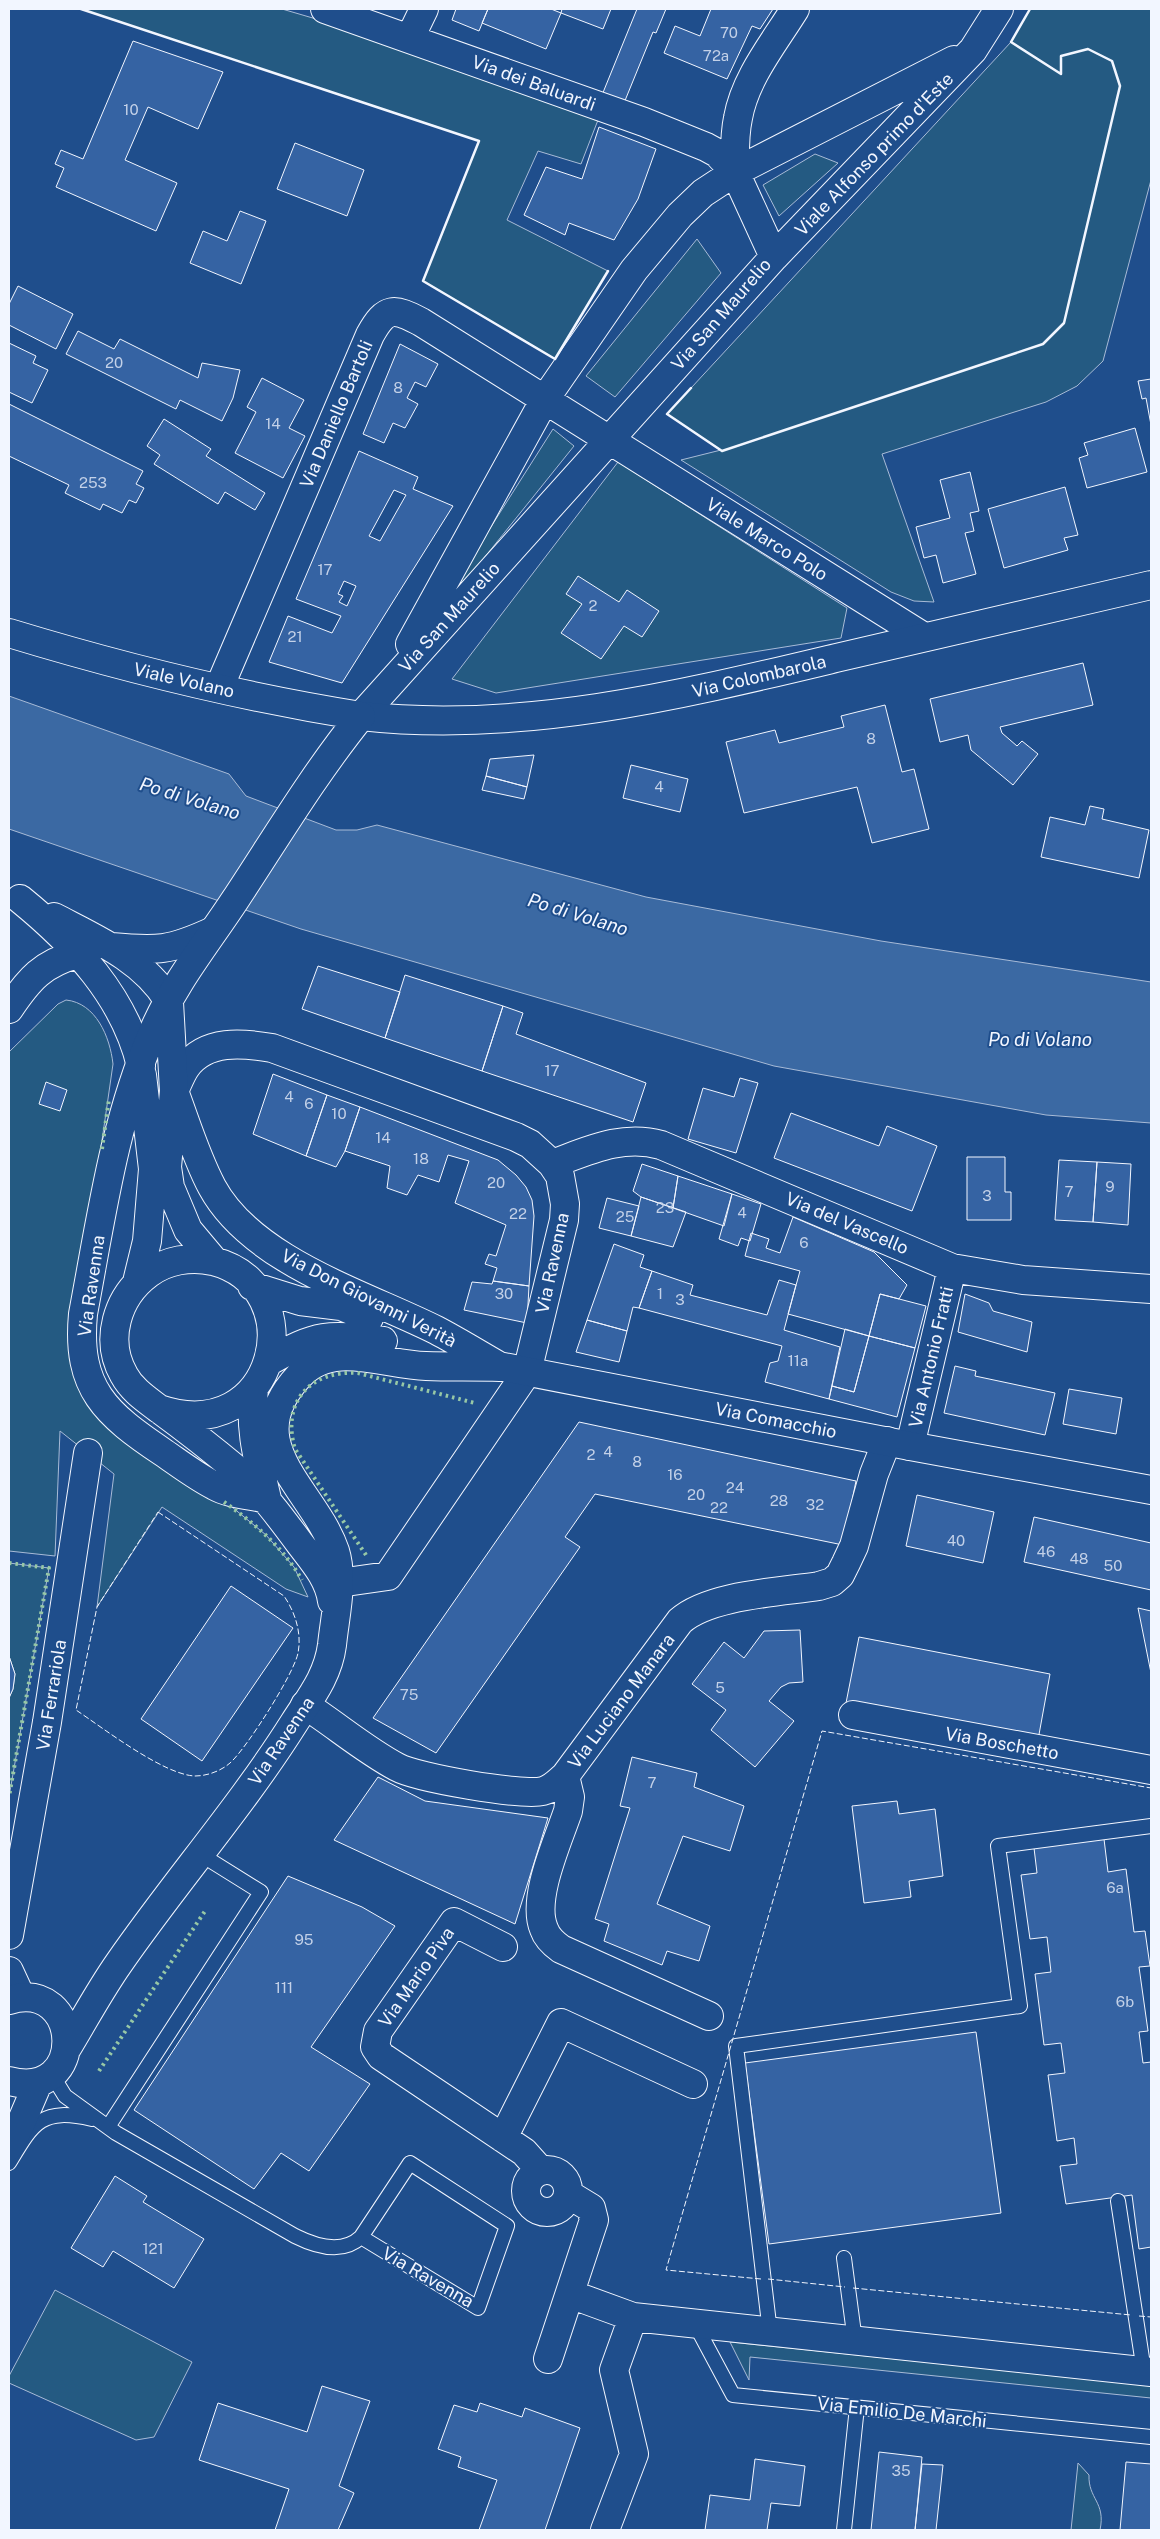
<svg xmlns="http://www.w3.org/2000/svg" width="1160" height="2539" font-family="'Public Sans',sans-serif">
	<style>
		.green { fill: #245a82; stroke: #a8bbd7 }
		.water { fill: #3b69a3; stroke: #a8bbd7 }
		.building { fill: #3563a3; stroke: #f2f6ff; fill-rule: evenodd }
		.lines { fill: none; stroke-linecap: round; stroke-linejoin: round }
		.service-casing { stroke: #f2f6ff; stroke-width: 16 }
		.minor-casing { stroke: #f2f6ff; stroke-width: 30 }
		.tertiary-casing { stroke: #f2f6ff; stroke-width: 30 }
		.secondary-casing { stroke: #f2f6ff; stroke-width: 30 }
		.service { stroke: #1f4e8c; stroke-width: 14 }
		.minor { stroke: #1f4e8c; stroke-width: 28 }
		.tertiary { stroke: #1f4e8c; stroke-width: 28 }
		.secondary { stroke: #1f4e8c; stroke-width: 28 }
		.hedge { stroke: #97c8a6; stroke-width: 4; stroke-dasharray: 2.5 4; stroke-linecap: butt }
		.fence { stroke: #f2f6ff; stroke-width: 1; stroke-dasharray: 6 2.5; stroke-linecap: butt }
		.wall { stroke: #f2f6ff; stroke-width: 2.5 }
		.labels { text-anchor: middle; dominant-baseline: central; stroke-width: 4; stroke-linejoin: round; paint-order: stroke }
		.number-label { font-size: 15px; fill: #c3d1e8 }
		.street-label { font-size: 18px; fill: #f2f6ff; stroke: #1f4e8c }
		.water-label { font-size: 19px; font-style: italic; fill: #f2f6ff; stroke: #1f4e8c }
	</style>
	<rect width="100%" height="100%" fill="#1f4e8c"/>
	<path class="green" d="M81 9H282L364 33 598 120 581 164 538 151 507 220 608 271 555 359 423 281 479 141Z
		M1030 9H1151V180L1103 361 1077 386 1046 402 882 454 934 602 914 601 891 592 681 460 721 450 667 414 1011 42Z
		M815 154 838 163 779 216 763 185Z
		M697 239 721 273 615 397 586 376Z
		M553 429 574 446 423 634Z
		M618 462 847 608 841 638 496 693 452 679Z
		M66 1000C96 1003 110 1037 113 1064L75 1328 123 1432 232 1507 266 1535 294 1567 308 1597 286 1589 162 1507 97 1607 114 1474 60 1431 55 1556 9 1551V1052L58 1004Z
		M9 1563 49 1568 9 1797V1698L13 1689 15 1674 9 1656Z
		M55 2290 192 2362 154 2437 136 2440 9 2383V2376Z
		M730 2342 1151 2385V2398L750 2357 749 2380Z
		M1078 2463 1089 2475C1088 2499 1106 2502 1100 2530H1071Z"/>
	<path class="water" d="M9 696 229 774 246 796 336 830H357L377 825 646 897 881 941 1151 982V1123L1046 1115 774 1066 301 929 9 829Z"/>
	<path class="building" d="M456 9H488L479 31 452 20Z
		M488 9H551L561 13 546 49 482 23Z
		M562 9H611L603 29 561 13Z
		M637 9H666L656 33 653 32 624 103 602 95Z
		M711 9H773L760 29 752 26 727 79 664 53 675 26 700 36Z
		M133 41 223 72 198 129 148 107 125 160 177 183 156 231 56 187 64 168 55 164 61 150 83 159Z
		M599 127 656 149 638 199 614 240 569 223 565 235 524 215 546 167 582 179Z
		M295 143 364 170 347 216 277 189Z
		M240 211 266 221 241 284 190 263 203 231 227 241Z
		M18 286 73 314 56 349 9 325V304Z
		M78 331 114 349 120 339 198 378 202 363 240 370 233 398 222 421 180 400 176 409 66 354Z
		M9 343 36 356 33 363 48 370 32 403 9 392Z
		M400 344 438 364 426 387 415 382 407 398 418 404 405 428 393 423 384 443 363 434Z
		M262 378 304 400 289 428 305 436 283 478 235 453 256 412 247 407Z
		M1151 379V425L1146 398 1142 399 1138 381Z
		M9 404 143 471 136 484 144 488 136 503 129 500 122 513 103 504 100 510 65 493 69 485 9 456Z
		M164 419 211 449 206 456 265 493 255 510 225 492 218 504 154 464 160 455 147 446Z
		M1135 428 1147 472 1087 488 1079 458 1088 455 1084 443Z
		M359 451 418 477 413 489 453 506 342 683 269 662 288 616 332 633 341 616 296 599ZM394 490 406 495 380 541 369 536ZM344 581 356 586 347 606 339 602 343 596 338 594Z
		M970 472 979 511 970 513 974 531 965 533 976 574 943 583 936 555 924 558 916 527 950 518 940 480Z
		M1065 487 1078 535 1064 538 1068 550 1004 568 988 509Z
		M578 576 619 602 627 590 659 611 642 637 624 626 601 659 561 633 582 604 566 594Z
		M1083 663 1093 705 1000 727 1002 733 1017 746 1022 741 1038 754 1013 785 971 750 968 735 940 742 930 699Z
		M885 705 902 772 914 769 929 829 872 843 857 787 744 813 726 742 775 730 779 743 844 727 841 716Z
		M534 755 527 787 486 776 490 759Z
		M631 765 688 779 680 812 623 798Z
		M486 776 527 787 524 799 482 790Z
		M1090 806 1104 809 1102 819 1149 830 1139 878 1041 857 1050 817 1085 825Z
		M318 966 400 992 385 1038 302 1009Z
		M405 975 503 1006 482 1071 385 1038Z
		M503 1006 523 1013 516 1034 646 1083 633 1122 482 1071Z
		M273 1074 327 1095 306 1156 253 1134Z
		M740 1078 758 1083 736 1153 688 1139 703 1088 734 1097Z
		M46 1082 67 1090 60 1111 39 1104Z
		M327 1095 360 1107 345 1151 336 1167 306 1156Z
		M360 1107 498 1160 516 1175 526 1187 532 1200 534 1216 529 1286 493 1281 497 1268 485 1264 489 1254 496 1256 506 1225 455 1203 469 1161 448 1155 439 1182 418 1175 407 1195 387 1188 390 1166 345 1151Z
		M791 1113 879 1146 887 1126 937 1146 912 1211 774 1158Z
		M967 1157H1005V1192H1011V1220H967Z
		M1059 1160 1097 1162 1093 1222 1055 1220Z
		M1097 1162 1131 1164 1128 1225 1093 1222Z
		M642 1164 678 1176 673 1208 641 1197 633 1191Z
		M678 1176 732 1194 724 1226 673 1208Z
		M732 1194 761 1204 750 1241 741 1238 738 1246 719 1239Z
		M641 1197 686 1212 673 1247 631 1236Z
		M607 1198 639 1206 631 1236 599 1228Z
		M793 1217 874 1252 907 1285 899 1299 880 1294 869 1336 788 1314 800 1271 745 1256 751 1233 769 1239 766 1248 780 1253Z
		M614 1244 644 1255 640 1267 652 1271 639 1308 633 1307 627 1331 587 1320Z
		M652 1271 693 1285 690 1295 767 1315 779 1280 796 1285 784 1330 840 1347 829 1399 765 1382 770 1363 778 1361 782 1346 639 1308Z
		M493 1281 529 1286 527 1323 464 1310 472 1282 492 1284Z
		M880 1294 926 1306 915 1348 869 1336Z
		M965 1294 989 1303 993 1311 1032 1322 1027 1352 958 1332Z
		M587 1320 627 1331 619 1362 576 1352Z
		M845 1329 869 1336 854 1392 832 1386Z
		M869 1336 915 1348 897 1417 829 1399 832 1386 854 1392Z
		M955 1366 976 1371 975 1376 1055 1393 1045 1435 944 1413Z
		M1069 1389 1122 1398 1116 1434 1063 1424Z
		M579 1422 856 1481 843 1545 595 1494 565 1537 580 1547 436 1753 373 1718Z
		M917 1495 994 1512 983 1563 906 1546Z
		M1034 1517 1151 1543V1593V1590L1024 1562Z
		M231 1586 293 1628 202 1761 141 1719Z
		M1138 1608 1151 1611V1673Z
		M800 1630 803 1682 789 1683 781 1687 769 1701 794 1721 755 1767 711 1730 726 1710 692 1684 724 1642 744 1658 764 1631Z
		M859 1637 1050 1674 1038 1740 846 1703Z
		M9 1656 15 1674 13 1689 9 1698Z
		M632 1757 697 1773 694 1787 744 1806 730 1851 683 1836 657 1904 710 1926 699 1961 667 1951 662 1965 604 1941 609 1924 595 1919 630 1808 620 1806Z
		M378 1777 425 1801 548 1818 515 1924 334 1840Z
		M897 1801 899 1814 935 1809 943 1876 909 1881 911 1897 864 1903 852 1806Z
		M1104 1839 1108 1872 1126 1869 1134 1932 1145 1931 1150 1966 1139 1967 1148 2031 1139 2032 1143 2063 1151 2062V2247L1139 2249 1132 2195 1066 2204 1060 2166 1077 2164 1074 2138 1057 2141 1048 2075 1065 2073 1061 2043 1044 2045 1035 1974 1051 1972 1047 1937 1030 1939 1021 1875 1037 1873 1034 1848Z
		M288 1876 362 1907 395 1926 311 2047 370 2084 309 2171 281 2153 254 2189 134 2110Z
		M976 2032 1001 2213 769 2244 745 2063Z
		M115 2176 147 2196 143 2202 204 2239 174 2288 113 2251 103 2267 71 2248Z
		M322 2386 370 2401 339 2486 354 2493 338 2530H275L289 2489 199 2460 218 2403 307 2432Z
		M480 2403 522 2417 525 2408 580 2428 545 2530H479L497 2480 458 2467 461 2457 438 2449 454 2405 477 2412Z
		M879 2452 922 2457 915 2530H871Z
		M755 2459 805 2466 800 2506 771 2503 767 2530H705L710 2495 750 2500Z
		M1126 2462 1151 2464V2530H1120Z
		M922 2464 943 2465 936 2530H915Z"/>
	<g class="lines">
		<defs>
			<path id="service" d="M52 2075 65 2096 116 2133 295 2236C315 2246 342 2255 361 2237
				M108 2127 261 1892 200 1854
				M9 2163C33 2123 41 2107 92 2119
				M410 2163 507 2226 478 2308 361 2237Z
				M1118 2201 1144 2371
				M844 2258 855 2341
				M695 2324 733 2395 1151 2437
				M770 2332 736 2046 1020 2006 998 1846 1151 1826
				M844 2530 857 2407"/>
			<path id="minor" d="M325 9 644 122 706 147 717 153 735 172 774 257
				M410 38 424 9
				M735 172C735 154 734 136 738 118 745 78 774 43 795 9
				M410 644 545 399 634 270 680 215 703 193 735 172 954 60
				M219 688 370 335C386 306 394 308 421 322L924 637
				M361 716 774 257 973 50 999 9
				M20 899C74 943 125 997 141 1066
				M54 917C96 939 143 959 168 1000
				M111 947C157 951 170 951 213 931
				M9 1009C29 979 43 963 78 954
				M174 1091C178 1083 181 1074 186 1067 206 1039 243 1043 272 1048L516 1137 530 1144 552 1164 560 1176 565 1204 564 1220 527 1372 388 1576 339 1583
				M552 1164C588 1151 622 1134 661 1145L952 1268 1023 1280 1151 1289
				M910 1446 952 1268
				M305 1705C336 1725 365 1750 397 1767 417 1778 522 1796 543 1791 552 1789 558 1782 565 1776L680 1621C709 1595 780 1592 819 1586L832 1582 840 1575 846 1563 854 1546 874 1474 887 1441
				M853 1715 1151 1770
				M565 1776 570 1797 568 1811C558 1841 531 1899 544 1929 547 1938 554 1944 561 1949L709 2016
				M9 1935 47 1722 88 1453
				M503 1947 454 1922 378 2031 375 2047 381 2056 524 2152 541 2171
				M9 1971 21 1997
				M503 2138 561 2023 693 2084
				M526 2191a21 21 0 1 1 42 0a21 21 0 1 1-42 0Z
				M570 2294 633 2317 1151 2372
				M548 2359 594 2220 591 2208 568 2194
				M605 2530 634 2454 614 2370 633 2317"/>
			<path id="tertiary" d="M361 716C521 734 681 695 836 658 941 633 1046 609 1151 585"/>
			<path id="secondary" d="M9 633C124 668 242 697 361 716
				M169 1002 174 1091 167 1167 170 1187 188 1230 214 1261
				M174 1091C186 1123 196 1157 212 1187 252 1261 364 1294 436 1330 457 1341 478 1354 499 1366
				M137 1282 147 1241 153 1169 142 1075
				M252 1286 300 1301 341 1306 369 1318
				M268 1362C318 1333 327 1334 383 1341
				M483 1363 910 1446 1151 1490
				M254 1389C249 1429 258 1460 267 1499
				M159 1409C277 1449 314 1287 213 1261 191 1256 166 1260 148 1274 117 1297 104 1340 124 1375 132 1390 146 1399 159 1409 185 1428 212 1449 237 1470 262 1492 281 1518 301 1545 314 1562 329 1579 332 1601
				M267 1499C251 1495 229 1494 215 1486 197 1477 180 1464 164 1453 106 1414 76 1389 83 1314 101 1219 114 1121 153 1032 174 983 206 944 235 900 276 838 314 774 361 716
				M9 2000C83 1978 88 2102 9 2081
				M67 2048C84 2020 100 1990 119 1963 175 1882 241 1807 294 1723 310 1698 328 1676 332 1645 335 1615 344 1580 335 1551 314 1489 235 1444 299 1376 332 1339 384 1365 426 1366 450 1367 475 1366 500 1367
				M9 2146 20 2125 38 2083"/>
		</defs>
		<use href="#service" class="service-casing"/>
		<use href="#minor" class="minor-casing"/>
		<use href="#tertiary" class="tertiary-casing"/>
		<use href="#secondary" class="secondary-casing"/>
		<use href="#service" class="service"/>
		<use href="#minor" class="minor"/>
		<use href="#tertiary" class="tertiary"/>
		<use href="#secondary" class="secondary"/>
		<path class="hedge" d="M102 1149 109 1099
			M224 1502C254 1523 283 1547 302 1580
			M366 1555 295 1449C281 1402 310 1370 358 1373L475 1403
			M9 1563 49 1568 9 1797
			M99 2071 205 1911"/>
		<path class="fence" d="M158 1512 284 1596C295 1612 302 1633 298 1653 294 1674 246 1749 230 1763 221 1771 207 1776 195 1776 164 1775 103 1728 76 1710L97 1607Z
			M761 2279 666 2270 822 1731 1151 1788
			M768 2279 845 2287
			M853 2288 1131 2315
			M1139 2316 1151 2317"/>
		<path class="wall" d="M81 9 479 141 423 281 555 359 608 271
			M691 388 667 414 722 451 1043 344 1064 323 1120 86 1112 61 1088 49 1061 56V74L1011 42 1030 9"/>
	</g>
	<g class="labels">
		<g class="number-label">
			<text x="729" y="32">70</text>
			<text x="716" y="55">72a</text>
			<text x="131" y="109">10</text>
			<text x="114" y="362">20</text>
			<text x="398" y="387">8</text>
			<text x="273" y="423">14</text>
			<text x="93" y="482">253</text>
			<text x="325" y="569">17</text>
			<text x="593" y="605">2</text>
			<text x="295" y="636">21</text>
			<text x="871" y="738">8</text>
			<text x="659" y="786">4</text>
			<text x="552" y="1070">17</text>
			<text x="289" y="1096">4</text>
			<text x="309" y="1103">6</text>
			<text x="339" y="1113">10</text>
			<text x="383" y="1137">14</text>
			<text x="421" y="1158">18</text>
			<text x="496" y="1182">20</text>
			<text x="1110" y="1186">9</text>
			<text x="1069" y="1191">7</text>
			<text x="987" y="1195">3</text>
			<text x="665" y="1207">23</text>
			<text x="742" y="1212">4</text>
			<text x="518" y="1213">22</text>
			<text x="625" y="1216">25</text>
			<text x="804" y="1242">6</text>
			<text x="504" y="1293">30</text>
			<text x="660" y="1293">1</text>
			<text x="680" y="1299">3</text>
			<text x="798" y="1360">11a</text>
			<text x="608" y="1451">4</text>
			<text x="591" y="1454">2</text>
			<text x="637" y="1461">8</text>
			<text x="675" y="1474">16</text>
			<text x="735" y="1487">24</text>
			<text x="696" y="1494">20</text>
			<text x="779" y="1500">28</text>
			<text x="815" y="1504">32</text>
			<text x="719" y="1507">22</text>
			<text x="956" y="1540">40</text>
			<text x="1046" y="1551">46</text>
			<text x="1079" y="1558">48</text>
			<text x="1113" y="1565">50</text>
			<text x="720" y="1687">5</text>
			<text x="409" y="1694">75</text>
			<text x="652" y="1782">7</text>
			<text x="1115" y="1887">6a</text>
			<text x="304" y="1939">95</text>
			<text x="284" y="1987">111</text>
			<text x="1125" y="2001">6b</text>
			<text x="153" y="2248">121</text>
			<text x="901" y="2470">35</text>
		</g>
		<g class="street-label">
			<text transform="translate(534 83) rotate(20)">Via dei Baluardi</text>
			<text transform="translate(874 154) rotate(-46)">Viale Alfonso primo d'Este</text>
			<text transform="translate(721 314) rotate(-49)">Via San Maurelio</text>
			<text transform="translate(336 414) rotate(-67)">Via Daniello Bartoli</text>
			<text transform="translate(767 539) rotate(32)">Viale Marco Polo</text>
			<text transform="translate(449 617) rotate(-48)">Via San Maurelio</text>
			<text transform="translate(759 676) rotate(-13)">Via Colombarola</text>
			<text transform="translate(184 680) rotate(13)">Viale Volano</text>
			<text transform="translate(847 1223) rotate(23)">Via del Vascello</text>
			<text transform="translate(552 1263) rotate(-78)">Via Ravenna</text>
			<text transform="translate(91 1286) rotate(-82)">Via Ravenna</text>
			<text transform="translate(369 1298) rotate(27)">Via Don Giovanni Verità</text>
			<text transform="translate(931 1357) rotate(-77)">Via Antonio Fratti</text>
			<text transform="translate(776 1420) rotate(11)">Via Comacchio</text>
			<text transform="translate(51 1695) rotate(-81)">Via Ferrariola</text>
			<text transform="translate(621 1701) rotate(-53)">Via Luciano Manara</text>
			<text transform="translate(281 1741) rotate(-56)">Via Ravenna</text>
			<text transform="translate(1002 1743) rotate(10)">Via Boschetto</text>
			<text transform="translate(416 1977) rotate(-55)">Via Mario Piva</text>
			<text transform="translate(428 2277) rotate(30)">Via Ravenna</text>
			<text transform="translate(902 2412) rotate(6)">Via Emilio De Marchi</text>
		</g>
		<g class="water-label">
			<text transform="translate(190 798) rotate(17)">Po di Volano</text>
			<text transform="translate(578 914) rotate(17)">Po di Volano</text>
			<text x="1040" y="1039">Po di Volano</text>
		</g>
	</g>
	<rect width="1160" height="2539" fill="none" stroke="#f2f6ff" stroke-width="20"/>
</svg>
